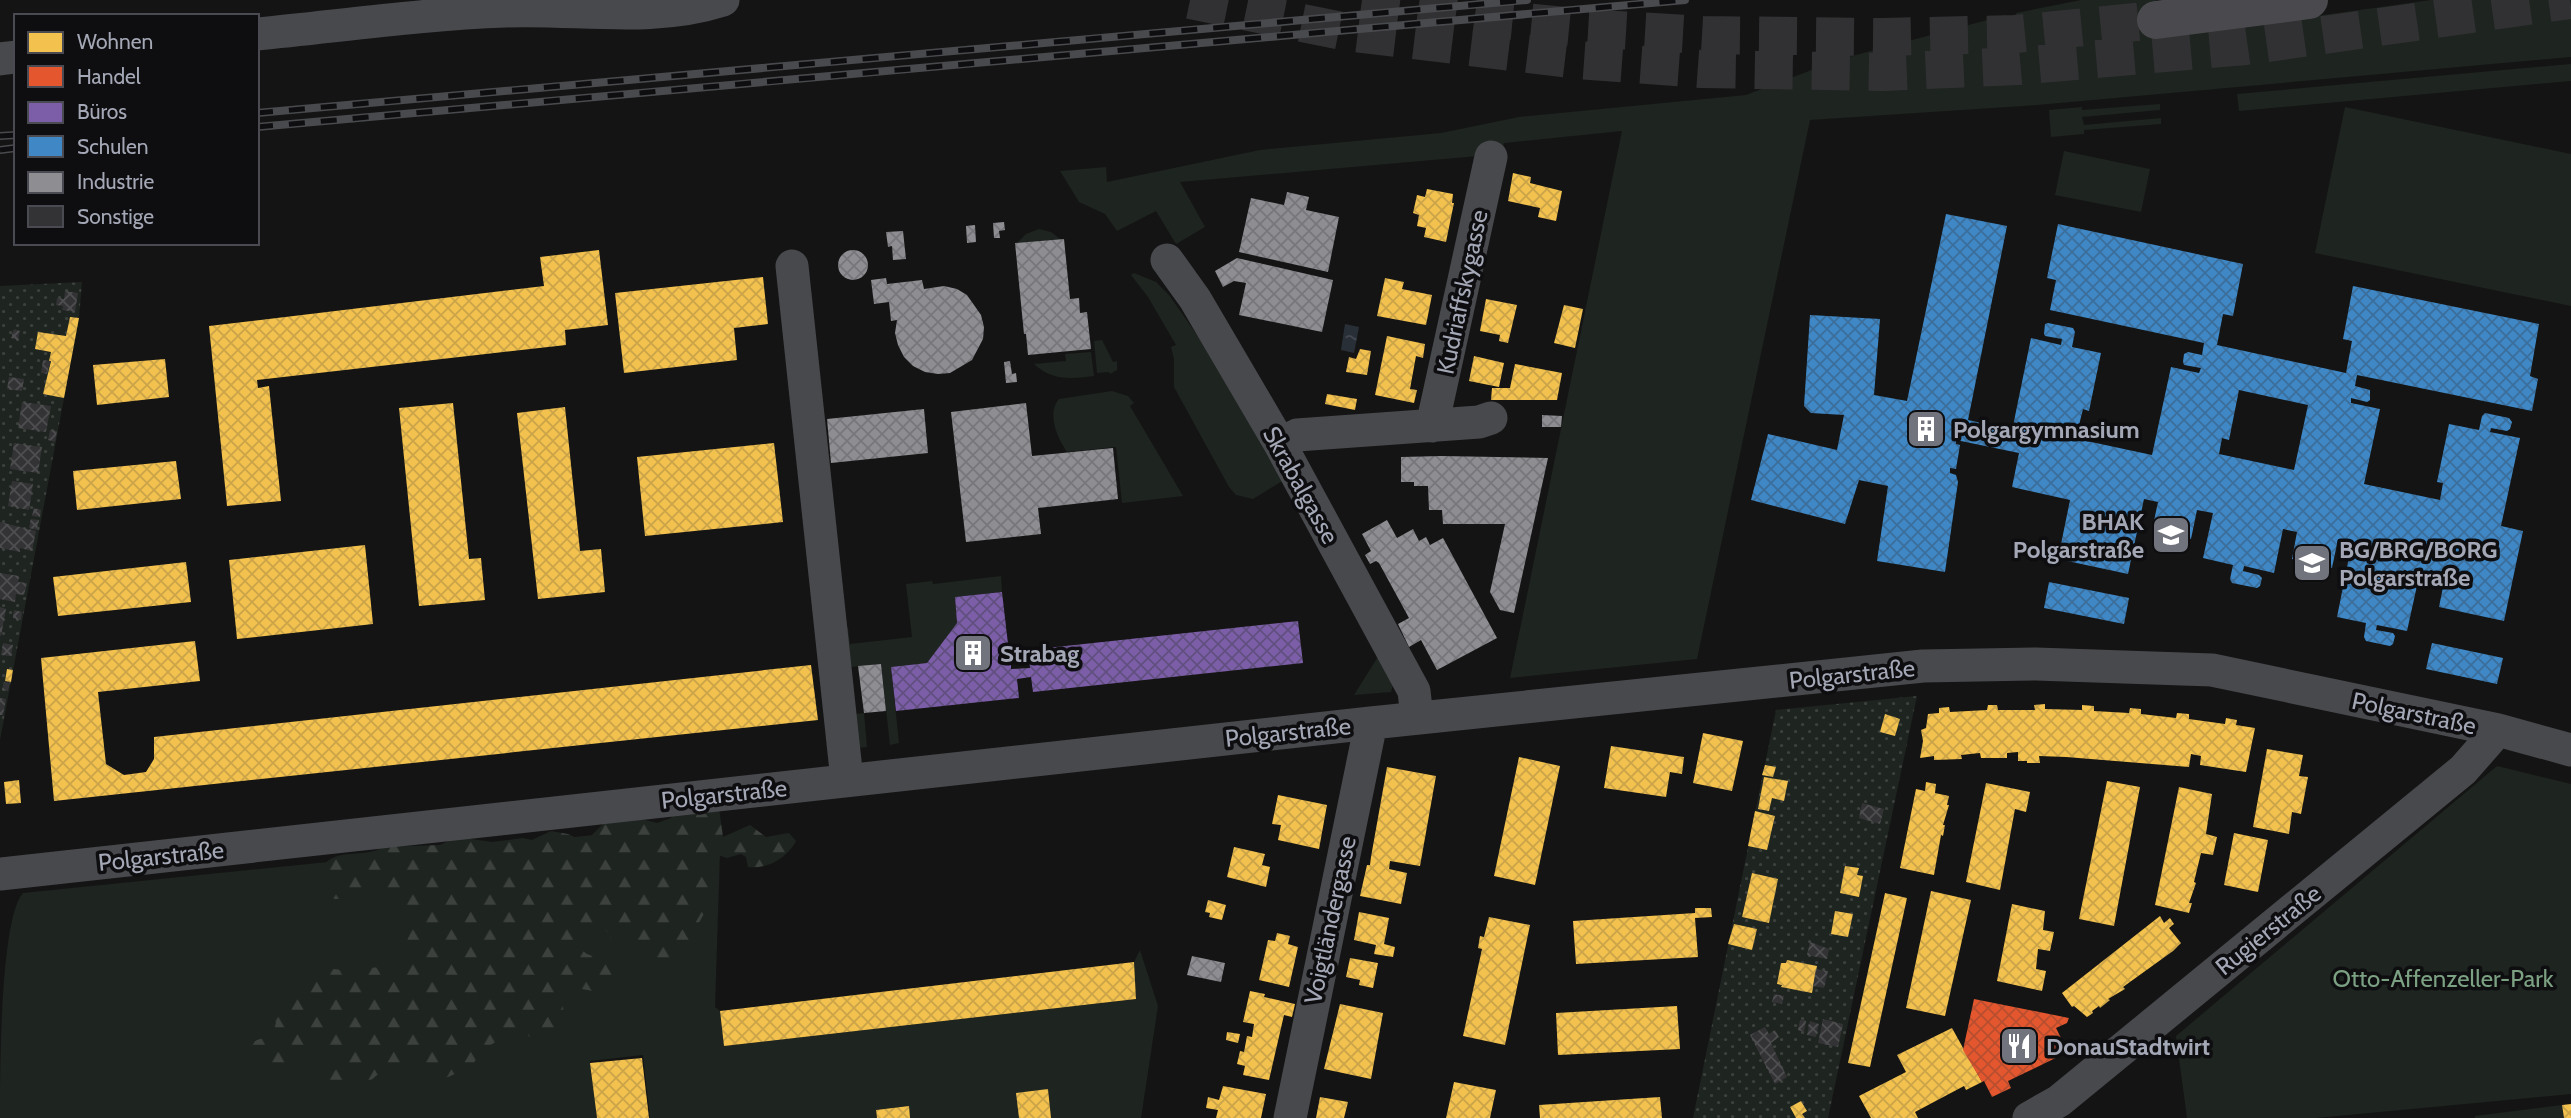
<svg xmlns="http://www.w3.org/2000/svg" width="2571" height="1118" font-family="Cabin,sans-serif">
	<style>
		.green { fill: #1e241f }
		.forest { fill: url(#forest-firs) }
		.garden { fill: url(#garden-dots) }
		.water { fill: url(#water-ripples) }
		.homes { fill: url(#homes-cross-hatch) }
		.shops { fill: url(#shops-cross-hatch) }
		.offices { fill: url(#offices-cross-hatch) }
		.schools { fill: url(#schools-cross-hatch); fill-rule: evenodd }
		.industry { fill: url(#industry-cross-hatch) }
		.building { fill: url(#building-cross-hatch) }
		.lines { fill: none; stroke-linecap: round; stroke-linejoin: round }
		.highway-tunnel { stroke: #313134; stroke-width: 38; stroke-dasharray: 38 19; stroke-linecap: butt }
		.minor { stroke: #48494d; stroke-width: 33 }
		.highway { stroke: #4a4a4e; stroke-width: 38 }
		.rail-casing { stroke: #494a4d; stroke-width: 8 }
		.rail { stroke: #0e0e10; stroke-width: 5; stroke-dasharray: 16; stroke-linecap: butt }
		.labels { text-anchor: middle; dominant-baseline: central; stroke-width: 7; stroke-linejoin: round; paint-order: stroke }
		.street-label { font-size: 24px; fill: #a4a7b5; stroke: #0e0e10 }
		.poi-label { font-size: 24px; font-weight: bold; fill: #a4a7b5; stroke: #0e0e10; text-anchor: start }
		.park-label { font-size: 24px; fill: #7ba082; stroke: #0e0e10 }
	</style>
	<defs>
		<pattern id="forest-firs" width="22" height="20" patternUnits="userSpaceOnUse" patternTransform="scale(1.75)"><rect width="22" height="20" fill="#1e241f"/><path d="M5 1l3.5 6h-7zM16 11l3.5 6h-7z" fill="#3c413d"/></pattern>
		<pattern id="garden-dots" width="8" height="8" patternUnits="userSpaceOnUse" patternTransform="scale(1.75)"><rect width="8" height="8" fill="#1e241f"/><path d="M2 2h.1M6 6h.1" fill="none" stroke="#3c413d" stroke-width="1.8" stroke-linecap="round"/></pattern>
		<pattern id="water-ripples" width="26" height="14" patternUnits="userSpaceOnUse" patternTransform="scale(1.75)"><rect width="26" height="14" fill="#292f37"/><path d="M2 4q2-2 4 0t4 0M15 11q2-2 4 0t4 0" fill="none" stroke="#454a52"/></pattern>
		<pattern id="homes-cross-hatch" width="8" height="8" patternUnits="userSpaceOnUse" patternTransform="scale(1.75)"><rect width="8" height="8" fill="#f2c14e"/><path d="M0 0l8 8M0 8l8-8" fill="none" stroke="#cba449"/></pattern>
		<pattern id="shops-cross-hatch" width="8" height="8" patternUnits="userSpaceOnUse" patternTransform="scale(1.75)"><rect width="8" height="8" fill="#e4572e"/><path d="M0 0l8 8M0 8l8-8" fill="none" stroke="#b74e30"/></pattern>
		<pattern id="offices-cross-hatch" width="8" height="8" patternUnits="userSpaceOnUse" patternTransform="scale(1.75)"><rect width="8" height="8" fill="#7b5ea7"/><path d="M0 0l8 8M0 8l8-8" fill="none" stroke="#614f7f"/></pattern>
		<pattern id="schools-cross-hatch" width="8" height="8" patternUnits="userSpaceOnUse" patternTransform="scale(1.75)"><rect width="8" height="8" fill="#3f88c5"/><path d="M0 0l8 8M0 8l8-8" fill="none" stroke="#3b6e9a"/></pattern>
		<pattern id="industry-cross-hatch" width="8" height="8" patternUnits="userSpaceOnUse" patternTransform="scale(1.75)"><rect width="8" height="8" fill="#8d8d92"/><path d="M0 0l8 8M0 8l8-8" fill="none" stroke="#76767b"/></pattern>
		<pattern id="building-cross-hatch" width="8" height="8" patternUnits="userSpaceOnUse" patternTransform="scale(1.75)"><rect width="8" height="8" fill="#333335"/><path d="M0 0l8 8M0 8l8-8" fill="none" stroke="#4e4e50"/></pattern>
	</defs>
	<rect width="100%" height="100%" fill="#141414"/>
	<path class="green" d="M2081 0H2156V3L2147 4 2152 39 2431 0H2571V57L2037 105 1810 120 1697 659 1510 678 1622 131 1504 143 1500 158 1478 156 1180 182 1205 227 1176 244 1156 211 1117 231 1105 214 1079 202 1060 171 1106 167 1107 182 1260 150 1441 133 1519 117 1746 95 1841 59 2006 15 2007 22 2017 20 2016 13Z
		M2571 64V81L2239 111 2237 94Z
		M2160 104V110L2082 117 2084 125 2161 118V124L2084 130V134L2051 137 2049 110 2082 107V110Z
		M2345 107 2571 154V306L2315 253Z
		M2064 151 2150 169 2141 212 2055 195Z
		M1039 229 1051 232 1060 239 1017 243 1026 234Z
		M1134 273 1156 282 1169 295 1202 342 1284 480 1253 499 1236 495 1229 487 1174 387V359L1171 347 1176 345 1148 297 1131 275Z
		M1102 340 1113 362 1117 361V370L1110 374 1109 372 1097 373 1094 341Z
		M1091 352 1094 376C1071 379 1052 381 1034 364L1066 361 1065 354Z
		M1112 391 1128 396 1134 403 1130 406 1183 496 1122 503 1116 447 1067 452C1058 439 1046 414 1059 399Z
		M1001 576 1002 592 955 597 957 623 927 663 891 667 899 743 890 745 881 664 841 668 837 628 848 627 850 644 912 637 906 584 932 581 933 584Z
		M1379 655 1393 685 1391 692 1354 695Z
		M864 713 867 747 850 749 846 715Z
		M2497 766 2571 784V1094L2316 1118H2187L2176 1036Z
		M721 822 715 1007 720 1011 724 1046 1136 999 1134 962 1140 950 1158 1006 1141 1118H1051L1048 1090 1019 1118H910L908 1106 876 1110 877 1118H650L643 1055 590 1061 597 1118H0C0 1075 0 918 23 893Z
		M2562 1105 2564 1118H2475V1116Z"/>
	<path class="forest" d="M719 808 723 837 750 825 766 837 789 833 796 841C786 859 768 869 748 867L746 857 741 854 727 858 709 852C700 864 711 887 709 902 708 909 702 916 699 923 697 932 698 942 696 952L691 956C674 956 656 962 639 965L632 953 634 946 623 947 612 941 609 934 603 927C593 934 587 939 583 951 593 960 599 953 611 956L620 974C594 1010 587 975 562 996L564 1017 561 1029 530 1037 523 1031 507 1036 483 1049 471 1067 448 1077 428 1081 416 1068C407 1068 396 1066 387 1069 369 1076 365 1098 342 1080L323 1084 319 1072 332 1056V1051C318 1048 304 1056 291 1062 286 1064 283 1069 278 1071 264 1076 240 1064 243 1048L257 1040 273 1035 276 1022 271 1018 270 1007 276 1002 298 999 314 979 323 981 333 969 343 970 352 964H358L364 968 409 966 410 959 405 947 411 929 396 896 380 888 348 892 340 899H334C325 890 329 877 323 866 337 847 365 859 383 847L440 845 457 837 492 842 523 838 532 840 551 831 568 834 581 840 588 839 605 822 633 817 657 823 671 818 673 813Z"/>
	<path class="garden" d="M82 282 79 318 0 740V286Z
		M1917 696 1828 1118H1693L1776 710Z"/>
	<path class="water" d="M1345 324 1359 327 1354 353 1341 350Z"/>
	<path class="homes" d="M1513 173 1531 177 1530 183 1562 191 1556 221 1538 217 1540 208 1508 201Z
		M1427 189 1453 194 1452 203H1454L1446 242 1424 237 1426 228 1417 226 1419 215 1413 213 1417 195 1425 197Z
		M599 250 608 325 565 330 566 345 257 380 258 388 269 386 281 501 227 506 209 326 544 286 540 257Z
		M763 277 768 324 734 328 737 360 624 373 615 293Z
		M1385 278 1404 282 1402 289 1432 295 1426 325 1377 316Z
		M1486 299 1517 305 1508 343 1499 341 1500 335 1480 331Z
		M1564 305 1583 309 1575 348 1554 343Z
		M70 317 79 318 64 398 43 394 51 361H49L51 352 35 349 38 332 66 336Z
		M1387 336 1425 344 1423 358 1416 356 1410 389 1417 390 1414 403 1375 395Z
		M1360 349 1371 351 1367 375 1346 372 1349 357 1356 359Z
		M1474 356 1504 363 1499 387 1469 381Z
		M165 359 169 397 97 405 93 365Z
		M1515 364 1562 373 1557 400H1491L1492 388H1510Z
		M1327 394 1357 399 1355 410 1325 404Z
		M453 403 469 559 481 558 485 600 419 606 399 408Z
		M565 407 580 551 601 549 605 592 538 599 517 413Z
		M774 443 783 522 645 536 637 457Z
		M176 461 181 499 77 510 73 471Z
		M365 545 373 624 237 639 229 560Z
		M186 562 191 602 58 616 53 577Z
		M195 641 200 681 98 692 106 764 124 775 146 772 154 759V737L811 665 818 720 54 801 41 658Z
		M7 669 13 670 11 682 5 681Z
		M2045 704V709L2082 710V705L2094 706V711L2129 713 2130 708 2141 709V714L2176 718 2177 713 2189 714V719L2225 724 2226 718 2237 720 2236 725 2255 728 2246 772 2200 765 2201 756 2191 754 2189 767 2066 757 2039 756 2040 763H2027V761H2018V752L2007 753V758H1981L1980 753 1961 755 1962 759 1934 760V756L1920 758 1923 741 1921 730 1926 728 1928 714 1939 713V708L1949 707 1950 712 1987 710 1988 705H1997L1998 710H2035L2034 705Z
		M1885 714 1900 719 1895 736 1880 732Z
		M1703 733 1743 741 1732 791 1693 783Z
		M1611 746 1684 757 1682 774 1670 772 1666 797 1604 788Z
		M2267 749 2303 755 2299 776 2308 777 2301 814 2292 812 2289 834 2253 827Z
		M1519 757 1560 766 1535 885 1494 876Z
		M1765 765 1776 767 1773 777 1762 775Z
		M1387 767 1436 776 1420 866 1390 861 1389 869 1407 873 1401 904 1360 896 1367 865H1370L1371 857Z
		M1764 777 1788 781 1784 801 1772 798 1769 811 1758 809Z
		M19 780 21 803 6 804 4 782Z
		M2107 781 2140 787 2114 926 2079 919Z
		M1926 782 1936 784 1935 793 1949 796 1947 805H1949L1943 825H1945L1943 836 1941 835 1934 875 1900 868 1916 789 1925 791Z
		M1986 783 2030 792 2026 812 2015 809 2000 890 1966 882Z
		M2179 787 2212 794 2206 834 2217 837 2213 855 2201 853 2194 882 2196 883 2189 903H2192L2189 913 2155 905Z
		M1278 795 1327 805 1319 849 1278 840 1281 825 1272 824Z
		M1755 811 1775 816 1767 850 1748 846Z
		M2234 833 2268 840 2258 892 2224 885Z
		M1234 847 1265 854 1262 865 1270 867 1266 887 1227 877Z
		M1845 866 1859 868 1857 875 1863 876 1859 897 1840 893Z
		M1752 873 1778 879 1769 923 1742 917Z
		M1931 891 1971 900 1945 1016 1906 1008Z
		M1885 893 1907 898 1870 1067 1848 1063Z
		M1208 900 1226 905 1222 920 1209 917 1210 913 1205 912Z
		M2012 904 2045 911 2043 930 2054 932 2050 951 2038 949 2036 969 2046 971 2042 991 1997 981Z
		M1695 908H1711L1712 917 1695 918 1698 957 1576 964 1573 921 1695 913Z
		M1835 911 1853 914 1848 937 1831 934Z
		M1359 912 1389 918 1384 944 1395 947 1393 957 1374 954 1376 945 1354 940Z
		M2160 916 2164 923 2170 918 2174 924 2169 928 2181 943 2173 951 2123 987 2125 989 2108 999 2110 1000 2100 1008 2099 1006 2092 1011 2093 1013 2087 1017 2074 1006 2072 1007 2062 993Z
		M1489 917 1530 925 1505 1045 1463 1036 1482 949 1478 948 1480 936 1484 937Z
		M1734 924 1757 929 1752 950 1728 944Z
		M1277 933 1290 936 1288 944 1298 947 1289 987 1259 980 1268 940 1275 941Z
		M1350 958 1378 963 1373 988 1359 985 1360 980 1346 977Z
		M1787 960 1817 966 1812 993 1781 987 1782 985 1777 984 1781 963H1786Z
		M1134 962 1136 999 724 1046 720 1011Z
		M1250 991 1265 994 1264 997 1295 1004 1292 1017 1284 1015 1269 1080 1243 1075 1245 1066 1237 1064 1240 1051 1244 1052 1247 1036 1252 1037 1254 1024 1243 1022Z
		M1340 1004 1383 1013 1371 1079 1324 1069Z
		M1677 1006 1680 1049 1558 1055 1556 1013Z
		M1952 1028 1982 1082 1966 1090 1964 1086 1915 1112 1918 1118H1871L1859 1096 1906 1072 1897 1055Z
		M1227 1032 1240 1034 1238 1043 1226 1040Z
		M642 1058 649 1118H597L590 1063Z
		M1454 1082 1496 1090 1490 1118H1446Z
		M1223 1086 1266 1094 1261 1118H1216L1218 1110 1206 1108 1208 1097 1219 1100Z
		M1048 1089 1051 1118H1019L1016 1093Z
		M1320 1097 1348 1102 1344 1118H1316Z
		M1660 1097 1662 1118H1540L1539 1105Z
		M1801 1101 1807 1111 1802 1114 1805 1118H1796L1790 1107Z
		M2571 1104V1118H2564L2562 1105Z
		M909 1106 910 1118H877L876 1110Z"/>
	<path class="shops" d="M1974 999 2069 1018 2067 1023 2056 1028 2068 1052 2008 1081 2011 1088 1992 1097 1984 1081 1982 1082 1963 1050Z"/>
	<path class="offices" d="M1002 592 1008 644 1015 663H1011V669L1030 668 1028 650 1298 621 1303 663 1033 692 1031 677 1017 679 1019 698 896 711 891 667 927 663 957 623 955 597Z"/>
	<path class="schools" d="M1946 214 2007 226 1968 420 2023 432 2024 428 2013 426 2031 338 2061 345 2062 339 2045 336 2044 334 2045 324 2048 323 2073 328 2075 332 2072 347 2101 353 2089 411 2083 409 2079 425 2085 426 2082 440 2152 455 2171 367 2199 373 2201 368 2184 365 2183 362 2184 354 2188 352 2202 355 2204 343 2050 310 2056 280 2047 278 2058 224 2243 264 2233 316 2223 314 2217 345 2346 373 2352 341 2343 339 2353 286 2539 324 2530 376 2538 379 2532 411 2357 375 2355 386 2370 390V400L2367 402 2351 398V403L2380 409 2364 484 2440 500 2443 483 2437 482 2449 424 2479 430 2482 416 2485 413 2509 418 2512 422 2510 429 2507 431 2491 428 2490 432 2520 438 2501 526 2523 531 2504 621 2439 607 2445 577 2420 572 2407 631 2377 625 2376 630 2393 633 2395 636 2393 644 2390 646 2366 641 2364 637 2366 623 2337 617 2352 542 2338 539 2332 568 2292 559 2297 532 2283 529 2274 573 2244 566 2243 571 2259 575 2262 578 2260 586 2257 588 2232 583 2230 579 2233 565 2203 558 2213 513 2197 510 2191 539 2171 535 2152 530 2158 502 2144 499 2128 574 2058 559 2070 500 2012 487 2019 453 1956 440V444L1960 445 1956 469 1950 468V473L1956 475 1958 482 1945 572 1877 561 1888 486 1859 480 1845 524 1751 500 1768 434 1837 450 1844 415 1811 413 1804 406 1810 315 1880 319 1874 395 1907 401ZM2239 390 2308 405 2294 470 2219 454 2222 438 2229 440Z
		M2049 582 2129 598 2124 624 2044 608Z
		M2432 643 2503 658 2497 684 2426 669Z"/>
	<path class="industry" d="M1287 192 1309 197 1306 210 1339 217 1328 272 1239 252 1251 198 1284 205Z
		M1004 222 1005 230 999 231 1000 238H994L993 223Z
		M975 225 976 242 967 243 966 226Z
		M903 231 906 259 893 260 892 246 888 247 886 232Z
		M1064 239 1070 299 1079 298 1080 313 1087 312 1091 349 1028 355 1026 334H1024L1015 243Z
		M838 265a15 15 0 1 1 30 0a15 15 0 1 1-30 0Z
		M1237 258 1333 280 1322 332 1239 315 1246 283 1234 281 1223 287 1215 271Z
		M886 278 887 284 922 280 924 289 944 286 957 289 967 295 981 315 984 327 983 339 972 360 950 373 938 374 925 372 913 366 904 357 898 345 895 333 897 320 891 321 889 302 874 304 871 280Z
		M1010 361 1012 374 1016 373 1017 382 1006 383 1004 362Z
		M1026 403 1032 456 1113 448 1118 499 1038 508 1041 534 966 542 951 412Z
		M924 409 928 453 831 463 827 419Z
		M1542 415 1562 416 1561 427H1542Z
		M1441 456 1548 458 1514 613 1500 610 1490 592 1505 524H1443L1442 510H1429L1428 486H1414V482H1401V457Z
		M1387 520 1397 538 1413 529 1419 541 1426 537 1430 545 1443 538 1497 638 1437 670 1421 640 1409 647 1398 624 1409 618 1379 563 1376 561 1370 564 1365 555 1371 551 1362 534Z
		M881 664 886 711 864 713 858 666Z
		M1192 956 1225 963 1221 982 1187 975Z"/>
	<path class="building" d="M65 291 78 293 75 312 62 310 63 306 56 305 57 298 64 299Z
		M14 329 20 331 18 340 11 338Z
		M43 360 51 361 47 374 41 373Z
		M9 377 24 379 22 391 7 389Z
		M22 402 51 406 46 432 18 428Z
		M50 430 57 431 55 442 48 440Z
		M14 443 42 447 38 473 10 469Z
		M12 481 33 484 29 510 8 506Z
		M34 508 41 510 40 517 32 516Z
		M31 519 39 520 37 530 29 528Z
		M0 522 36 531 32 551 20 548V552L0 548Z
		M0 573 19 576 18 582 27 583 24 595 16 594 15 602 0 599Z
		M0 607 6 609 1 636H0Z
		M14 610 22 612 21 620 13 618Z
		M3 643 13 645 11 656 1 655Z
		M4 682 10 683 8 691 2 690Z
		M0 698 6 699 3 715H0Z
		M1862 803 1884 809 1880 824 1859 818Z
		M1810 942 1829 949 1827 959 1807 955Z
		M1816 969 1828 971 1824 988 1813 986Z
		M1774 994 1784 996 1782 1004 1772 1002Z
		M1823 1019 1843 1024 1838 1047 1818 1043Z
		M1800 1020 1806 1021 1804 1032 1798 1030Z
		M1810 1021 1819 1024 1816 1037 1807 1035Z
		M1765 1027 1769 1034 1775 1030 1779 1037 1771 1043 1787 1077 1775 1084 1750 1035Z"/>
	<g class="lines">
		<path class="highway-tunnel" d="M1190 0 1347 32 1578 60 1701 69 1883 72 2018 66 2246 46 2570 0
			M1362 0 1503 20 1585 28 1703 35 1883 37 2015 34 2156 20"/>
		<path class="minor" d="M257 34C340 26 423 14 506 11 579 8 651 23 723 0
			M0 59 16 57
			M1167 260 1195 299 1280 444 1414 691 1417 718
			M792 266 847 780
			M1432 426 1491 157
			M1280 444 1297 435 1479 422 1491 418
			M0 874 1371 723 1923 666 2036 664 2212 670 2498 730 2571 750
			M1290 1118 1371 723
			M2029 1118 2059 1101 2463 770 2498 730"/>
		<path class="highway" d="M2156 20 2309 0"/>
		<defs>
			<path id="rail" d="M257 113 1527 0
				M257 127 1685 0
				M0 136 16 135
				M0 150 16 148"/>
		</defs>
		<use href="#rail" class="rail-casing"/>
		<use href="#rail" class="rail"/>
	</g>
	<defs>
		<symbol id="building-square" viewBox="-11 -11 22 22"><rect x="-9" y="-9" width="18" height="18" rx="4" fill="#72747d" stroke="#0e0e10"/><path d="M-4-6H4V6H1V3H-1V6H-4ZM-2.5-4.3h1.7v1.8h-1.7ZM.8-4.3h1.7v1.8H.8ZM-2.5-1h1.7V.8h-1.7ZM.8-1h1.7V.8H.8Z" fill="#fff"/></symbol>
		<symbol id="school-square" viewBox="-11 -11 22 22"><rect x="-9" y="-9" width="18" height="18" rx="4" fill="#72747d" stroke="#0e0e10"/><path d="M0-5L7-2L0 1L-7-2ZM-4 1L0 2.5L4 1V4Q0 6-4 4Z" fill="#fff"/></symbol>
		<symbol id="restaurant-square" viewBox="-11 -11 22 22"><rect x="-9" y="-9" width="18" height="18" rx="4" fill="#72747d" stroke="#0e0e10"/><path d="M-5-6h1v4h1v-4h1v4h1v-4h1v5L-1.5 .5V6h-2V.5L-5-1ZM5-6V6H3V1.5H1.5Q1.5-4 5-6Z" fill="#fff"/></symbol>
	</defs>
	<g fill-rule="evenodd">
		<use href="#building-square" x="1904" y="407" width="44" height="44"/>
		<use href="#school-square" x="2149" y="513" width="44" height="44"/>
		<use href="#school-square" x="2290" y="541" width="44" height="44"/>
		<use href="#building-square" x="951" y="631" width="44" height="44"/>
		<use href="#restaurant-square" x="1997" y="1024" width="44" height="44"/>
	</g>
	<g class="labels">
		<g class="street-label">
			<text transform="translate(1462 292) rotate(-78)">Kudriaffskygasse</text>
			<text transform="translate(1301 485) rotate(61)">Skrabalgasse</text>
			<text transform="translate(1852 674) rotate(-6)">Polgarstraße</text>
			<text transform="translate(2414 713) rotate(12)">Polgarstraße</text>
			<text transform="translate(1288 732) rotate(-6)">Polgarstraße</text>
			<text transform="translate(724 794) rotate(-6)">Polgarstraße</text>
			<text transform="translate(161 856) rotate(-6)">Polgarstraße</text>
			<text transform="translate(1330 920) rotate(-78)">Voigtländergasse</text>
			<text transform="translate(2268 930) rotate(-39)">Rugierstraße</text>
		</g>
		<g class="poi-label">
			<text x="1953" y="429">Polgargymnasium</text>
			<text x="2144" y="521" text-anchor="end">BHAK<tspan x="2144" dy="28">Polgarstraße</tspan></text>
			<text x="2339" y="549">BG/BRG/BORG<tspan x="2339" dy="28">Polgarstraße</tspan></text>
			<text x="1000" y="653">Strabag</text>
			<text x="2046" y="1046">DonauStadtwirt</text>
		</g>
		<g class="park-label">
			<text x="2443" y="978">Otto-Affenzeller-Park</text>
		</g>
	</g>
	<rect x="14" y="14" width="245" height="231" fill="#0e0e10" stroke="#4a4b52" stroke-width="2"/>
	<rect x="28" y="32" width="35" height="21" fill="#f2c14e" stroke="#4a4b52" stroke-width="2"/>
	<text x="77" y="49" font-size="21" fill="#a4a7b5">Wohnen</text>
	<rect x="28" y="66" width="35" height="21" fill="#e4572e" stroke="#4a4b52" stroke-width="2"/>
	<text x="77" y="84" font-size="21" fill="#a4a7b5">Handel</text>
	<rect x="28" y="102" width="35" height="21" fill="#7b5ea7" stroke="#4a4b52" stroke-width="2"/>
	<text x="77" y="119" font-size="21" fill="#a4a7b5">Büros</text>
	<rect x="28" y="136" width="35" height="21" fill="#3f88c5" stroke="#4a4b52" stroke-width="2"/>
	<text x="77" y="154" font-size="21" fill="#a4a7b5">Schulen</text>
	<rect x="28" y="172" width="35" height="21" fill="#8d8d92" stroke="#4a4b52" stroke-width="2"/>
	<text x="77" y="189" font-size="21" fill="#a4a7b5">Industrie</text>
	<rect x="28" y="206" width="35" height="21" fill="#333335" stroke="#4a4b52" stroke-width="2"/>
	<text x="77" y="224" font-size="21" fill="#a4a7b5">Sonstige</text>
</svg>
